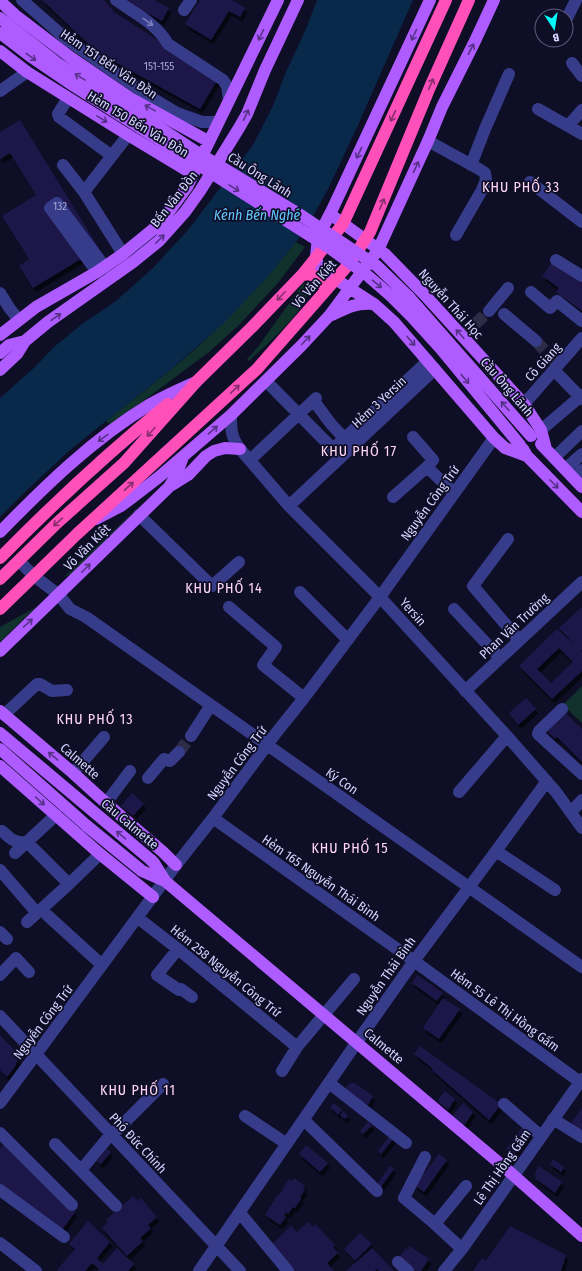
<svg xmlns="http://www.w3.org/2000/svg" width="582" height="1271" font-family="'Fira Sans Condensed',sans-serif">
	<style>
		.green { fill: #10312c }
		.water { fill: #09294b }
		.building { fill: #1d1949; fill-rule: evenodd; filter: url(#shadow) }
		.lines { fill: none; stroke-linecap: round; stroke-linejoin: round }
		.minor-tunnel { stroke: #2d2c47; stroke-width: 12; stroke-dasharray: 12 6; stroke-linecap: butt }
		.minor { stroke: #363c89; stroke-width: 12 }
		.major { stroke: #ae5bff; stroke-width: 12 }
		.highway { stroke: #ff4fb8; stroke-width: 12 }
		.major-bridge { stroke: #ae5bff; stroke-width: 12 }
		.oneway { stroke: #7d80be }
		.oneway2 { stroke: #573188 }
		.oneway3 { stroke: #872e70 }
		.labels { text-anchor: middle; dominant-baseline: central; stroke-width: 3.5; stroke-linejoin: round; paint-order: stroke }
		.number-label { font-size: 11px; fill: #a6a5d2 }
		.street-label { font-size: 13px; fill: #d4d4ff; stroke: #0f0e27 }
		.neighbourhood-label { font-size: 14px; letter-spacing: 1px; fill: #ffd6f5; stroke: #0f0e27 }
		.water-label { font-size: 14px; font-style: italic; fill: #62c8ff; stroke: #0f0e27 }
	</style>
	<defs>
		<filter id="shadow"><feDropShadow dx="2.5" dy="4.5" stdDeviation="0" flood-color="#0009"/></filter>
	</defs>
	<rect width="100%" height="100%" fill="#0f0e27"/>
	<path class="green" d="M296 242 305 247 278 283 239 325 209 352 111 425 106 421C146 389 187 359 223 323 249 298 273 270 296 242Z
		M304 282 308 285C308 288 309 291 308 294 300 316 266 345 249 361L247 359 258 347Z
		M149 497 71 574 64 577Z
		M36 607 4 638 0 642V627Z
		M582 686V723L563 705Z"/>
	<path class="water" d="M317 0H413L358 125 328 189 307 227 296 242 266 279 223 324 169 371 71 449 25 492 0 517V398L35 367 54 347 82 324 116 301 152 269 188 230 253 145 273 106 286 72 306 29Z"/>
	<path class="building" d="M42 0H104L114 12 218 79 200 109 97 52Z
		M127 0H154L169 8 162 21 126 2Z
		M200 0H232L245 8 240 17 229 11 211 40 185 24Z
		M20 120 99 248 33 288 19 266 29 259 2 216 36 195 10 153 0 159V132Z
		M552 262 569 275 572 271 582 279V311L556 292 559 288 542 276Z
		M582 607V650L581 651 582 652V671L552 699 519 666 557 629 575 645 559 628ZM559 648 573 662 551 683 537 669Z
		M526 698 536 709 518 725 509 713Z
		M563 711 582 729V762L557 737 555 739 545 729Z
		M132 793 144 804 133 816 121 806Z
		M417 975 443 993 437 1001 412 983Z
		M443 998 460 1009 439 1039 423 1028Z
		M0 1035 16 1052 18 1058 15 1067 7 1077 0 1070Z
		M420 1046 501 1104 489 1120 432 1070V1068L414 1054Z
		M350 1083H353L356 1084 373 1096 368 1105 344 1091 347 1086Z
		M445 1091 455 1099 448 1110 437 1101Z
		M334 1103 342 1110 338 1115 330 1107Z
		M463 1103 473 1112 463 1127 452 1117Z
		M582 1108V1131L571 1123Z
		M343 1111 348 1116 345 1119 340 1115Z
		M368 1122 372 1125 363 1134 360 1131Z
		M524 1125 531 1130 515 1153 512 1154 506 1149Z
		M391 1134 395 1137 381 1154 378 1151Z
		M4 1143 75 1212 62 1230 0 1184V1149Z
		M306 1145 328 1163 320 1172 299 1154Z
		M107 1149 111 1152 101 1164 97 1161Z
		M439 1154 447 1160 424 1192 415 1185Z
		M553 1159 564 1167 561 1172 550 1164Z
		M390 1166 394 1169 380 1188 376 1186Z
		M538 1166 562 1182 555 1193 536 1179 535 1174Z
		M294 1178 305 1186 303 1189 305 1190 300 1197 301 1199 295 1208 293 1207 288 1214 286 1212 284 1216 286 1217 280 1225 265 1215 278 1194 279 1195 284 1188H283L289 1179 292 1181Z
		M133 1196 138 1201 141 1198 157 1217 148 1225 151 1228 140 1238 143 1241 127 1256 102 1228 108 1222 106 1220Z
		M88 1221 110 1242 97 1258 103 1264 117 1248 134 1264 128 1271H97L99 1269 92 1263 85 1271H58L57 1270 75 1249 69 1244Z
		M308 1222 313 1227 315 1224 335 1245 333 1247 338 1253 327 1263 334 1271H293L285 1262 287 1260 271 1245 291 1226 297 1232Z
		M510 1226 566 1255 561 1271H473L482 1258 486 1261Z
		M360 1233 372 1244 355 1261 344 1249Z
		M410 1246 429 1259 421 1271H415L398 1259 406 1248 408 1250Z
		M372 1248 394 1271H379L377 1269 375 1271H346Z"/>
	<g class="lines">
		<path class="minor-tunnel" d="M462 336 489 311
			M536 341 558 365
			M179 752 191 736"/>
		<path class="minor" d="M22 0 65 38 150 97 175 112 188 117 202 122H218
			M116 0C134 13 156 23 168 44L223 80 227 86 229 100
			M184 10 191 0
			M566 20 576 0
			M572 63 582 76
			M0 91 27 72
			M68 98 58 114 59 117 112 156
			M538 109 582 134
			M568 126 582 110
			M428 141 479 169 485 173 486 180 482 190 456 235
			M63 165 84 192 123 254
			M471 165 485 129 509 74
			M530 182 582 222
			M84 192 128 135
			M556 260 582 276
			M97 272 50 208 57 203 105 267
			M531 292 550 308 557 301 582 321
			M0 293 10 309 19 320
			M489 311 508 288
			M504 314 536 341
			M554 370 582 399
			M266 381 333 449 428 361
			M314 401 331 424 345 439
			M524 404 582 338
			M231 415C231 430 231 437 240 449L289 506 380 597 507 736 556 792 582 828
			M541 430 582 395
			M413 437 433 460 427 467
			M554 458 582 431
			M250 460 316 398
			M565 469 582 454
			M574 478 582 470
			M393 497 427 467 454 493
			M289 506 435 369
			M139 515 212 586 239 562
			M508 539 473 586 519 640
			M19 561 34 576 59 595 70 609 86 617 582 967
			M300 592 348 640
			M229 607 276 647 263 665 304 698
			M454 609 500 658
			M465 691 582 582
			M562 709 539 731 538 734 582 774
			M4 715 37 684H40L52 691 67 690
			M191 736 211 705
			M73 773 104 737
			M148 778 164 759 170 761 179 752
			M459 792 507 736
			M106 803 130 771
			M571 812 582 800
			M213 818 414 961 580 1082
			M2 831C10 838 15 844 27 842L69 884 100 854
			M496 851 555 890
			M15 853 56 815
			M0 870 37 913 27 922
			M37 913 69 884
			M47 915 102 965
			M138 918 178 949 297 1047
			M0 932 7 939
			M178 949 157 975 179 990 181 989 192 997
			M0 975 16 958 29 972
			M0 1016 240 1271
			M282 1071 297 1047 354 979
			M329 1083 406 1143
			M0 1103 176 865 213 818 276 733 304 698 380 597 494 438
			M504 1104 541 1136
			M245 1116 287 1144
			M553 1119 582 1137
			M304 1120 377 1191
			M0 1133 72 1205
			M112 1135 163 1084
			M55 1144 116 1206
			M425 1157 404 1198 435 1224
			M81 1170 111 1134
			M0 1190 64 1237
			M240 1213 288 1271
			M0 1243 36 1271
			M462 1249 435 1224 466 1186
			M398 1262 408 1271
			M199 1271 357 1042 414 961 496 851 547 781
			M444 1271 462 1249 582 1079"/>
		<path class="major" d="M430 0 332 210 318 237 316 257 318 265 323 271 374 304 394 322 494 438 505 448 527 456
			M0 1 15 15 70 57 130 98 208 141
			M0 51 27 72 128 135 193 174
			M330 214 385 254 423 293 524 404 541 430 546 449
			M332 315C348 307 355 303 373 304
			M0 335 36 307 97 272 123 254 156 227 168 213 187 187 278 0
			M0 353 9 345 25 341 48 322 133 262 159 241 185 212 200 191 239 128 247 114 265 70 298 0
			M0 370 17 354 25 341
			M541 444 582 487
			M523 449 527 456 582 512
			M172 485 188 475 206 456 214 451 225 448 240 449
			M96 519 121 506 133 497 159 477 231 415 301 346 329 316 338 304 378 250 428 141 442 107 475 41 494 0
			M0 532C45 486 93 439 149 405 164 396 180 389 196 382
			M0 651 169 487 176 476 183 457
			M0 711 73 773 106 803 163 852 176 865
			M0 766 100 854 153 897
			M87 826 142 871 165 881 504 1167 582 1236
			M151 860 154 863 165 881"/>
		<path class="highway" d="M302 275C314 273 324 278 325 291
			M0 558C53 504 109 452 168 404
			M0 579 57 523 124 463 196 382 252 327 302 275 343 224 446 0
			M0 609 77 534 257 369 349 264 370 232 430 87 469 0"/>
		<path class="major-bridge" d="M0 18 57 63 121 102 195 151 302 216 377 266 408 296 531 436
			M0 33 30 56 74 86 331 249 368 276 391 296 411 316 441 349 520 445
			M0 733 151 860
			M0 749 87 826"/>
	</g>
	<defs><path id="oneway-shaft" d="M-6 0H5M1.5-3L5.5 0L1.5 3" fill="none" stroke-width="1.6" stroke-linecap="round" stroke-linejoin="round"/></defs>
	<use class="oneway" href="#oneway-shaft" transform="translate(148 22) rotate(36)"/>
	<g class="oneway2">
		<use href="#oneway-shaft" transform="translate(261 35) rotate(116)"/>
		<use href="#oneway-shaft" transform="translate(414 35) rotate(115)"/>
		<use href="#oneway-shaft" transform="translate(471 49) rotate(-63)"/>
		<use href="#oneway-shaft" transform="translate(31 57) rotate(36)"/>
		<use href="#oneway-shaft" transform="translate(80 77) rotate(-148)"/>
		<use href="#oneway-shaft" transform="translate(150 108) rotate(-151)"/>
		<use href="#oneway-shaft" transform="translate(246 115) rotate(-64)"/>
		<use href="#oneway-shaft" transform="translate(102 119) rotate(32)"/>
		<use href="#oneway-shaft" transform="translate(359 153) rotate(115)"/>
		<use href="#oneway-shaft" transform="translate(416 167) rotate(-65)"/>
		<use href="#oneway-shaft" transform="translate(234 188) rotate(32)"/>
		<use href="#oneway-shaft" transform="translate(160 239) rotate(-45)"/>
		<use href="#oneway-shaft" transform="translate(377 284) rotate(40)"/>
		<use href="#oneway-shaft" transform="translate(56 317) rotate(-35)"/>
		<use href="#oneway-shaft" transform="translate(460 334) rotate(-132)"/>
		<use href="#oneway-shaft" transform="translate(306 340) rotate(-46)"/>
		<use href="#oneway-shaft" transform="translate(411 341) rotate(49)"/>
		<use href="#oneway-shaft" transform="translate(465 379) rotate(50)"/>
		<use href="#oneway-shaft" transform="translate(505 406) rotate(-131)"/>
		<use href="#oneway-shaft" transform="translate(213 430) rotate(-41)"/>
		<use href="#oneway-shaft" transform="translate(103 438) rotate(144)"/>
		<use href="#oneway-shaft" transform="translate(554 484) rotate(45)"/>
		<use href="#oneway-shaft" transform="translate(86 568) rotate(-45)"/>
		<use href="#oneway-shaft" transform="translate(28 623) rotate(-42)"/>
		<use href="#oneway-shaft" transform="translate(53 756) rotate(-140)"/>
		<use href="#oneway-shaft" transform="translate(40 801) rotate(42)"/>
		<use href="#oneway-shaft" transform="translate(121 835) rotate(-140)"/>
	</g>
	<g class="oneway3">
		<use href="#oneway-shaft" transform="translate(431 84) rotate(-66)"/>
		<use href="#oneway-shaft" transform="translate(393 116) rotate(115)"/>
		<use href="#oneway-shaft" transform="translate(382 204) rotate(-67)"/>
		<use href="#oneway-shaft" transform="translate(281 296) rotate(134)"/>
		<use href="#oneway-shaft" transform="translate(235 389) rotate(-43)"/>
		<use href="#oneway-shaft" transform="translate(151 432) rotate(131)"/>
		<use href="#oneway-shaft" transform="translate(129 486) rotate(-43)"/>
		<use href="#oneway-shaft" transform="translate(58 522) rotate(138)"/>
	</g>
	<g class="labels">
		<g class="number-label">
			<text x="159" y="66">151-155</text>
			<text x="60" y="206">132</text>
		</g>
		<g class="street-label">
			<text transform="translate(109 64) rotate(34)">Hẻm 151 Bến Vân Đồn</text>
			<text transform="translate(138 124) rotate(31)">Hẻm 150 Bến Vân Đồn</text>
			<text transform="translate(260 175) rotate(32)">Cầu Ông Lãnh</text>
			<text transform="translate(174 199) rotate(-52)">Bến Vân Đồn</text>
			<text transform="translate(314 284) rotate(-49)">Võ Văn Kiệt</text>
			<text transform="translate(451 304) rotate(48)">Nguyễn Thái Học</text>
			<text transform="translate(543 362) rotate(-48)">Cô Giang</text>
			<text transform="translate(507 387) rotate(49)">Cầu Ông Lãnh</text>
			<text transform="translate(379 402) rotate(-43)">Hẻm 3 Yersin</text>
			<text transform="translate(430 503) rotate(-54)">Nguyễn Công Trứ</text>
			<text transform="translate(87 547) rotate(-45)">Võ Văn Kiệt</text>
			<text transform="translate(413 612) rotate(48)">Yersin</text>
			<text transform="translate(514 626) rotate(-43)">Phan Văn Trường</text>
			<text transform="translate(80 761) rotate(41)">Calmette</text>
			<text transform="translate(237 763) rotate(-53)">Nguyễn Công Trứ</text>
			<text transform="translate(342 781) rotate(35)">Ký Con</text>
			<text transform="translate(130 824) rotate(40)">Cầu Calmette</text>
			<text transform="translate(321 878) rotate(35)">Hẻm 165 Nguyễn Thái Bình</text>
			<text transform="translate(226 971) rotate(39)">Hẻm 258 Nguyễn Công Trứ</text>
			<text transform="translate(386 976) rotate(-55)">Nguyễn Thái Bình</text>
			<text transform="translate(505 1010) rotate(36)">Hẻm 55 Lê Thị Hồng Gấm</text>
			<text transform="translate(43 1022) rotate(-53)">Nguyễn Công Trứ</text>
			<text transform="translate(384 1046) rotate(40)">Calmette</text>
			<text transform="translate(138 1143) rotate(47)">Phó Đức Chính</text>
			<text transform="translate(502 1167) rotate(-55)">Lê Thị Hồng Gấm</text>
		</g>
		<g class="neighbourhood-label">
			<text x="521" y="187">KHU PHỐ 33</text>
			<text x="359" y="451">KHU PHỐ 17</text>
			<text x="224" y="588">KHU PHỐ 14</text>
			<text x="95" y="719">KHU PHỐ 13</text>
			<text x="350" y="848">KHU PHỐ 15</text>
			<text x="138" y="1090">KHU PHỐ 11</text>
		</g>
		<g class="water-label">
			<text x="257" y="215">Kênh Bến Nghé</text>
		</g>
	</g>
	<g transform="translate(554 28) rotate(168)"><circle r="19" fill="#0f0e27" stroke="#5e5d7d"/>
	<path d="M0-3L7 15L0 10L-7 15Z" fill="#00fffa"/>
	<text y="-6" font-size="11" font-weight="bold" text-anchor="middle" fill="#d4d4ff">B</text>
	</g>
</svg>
